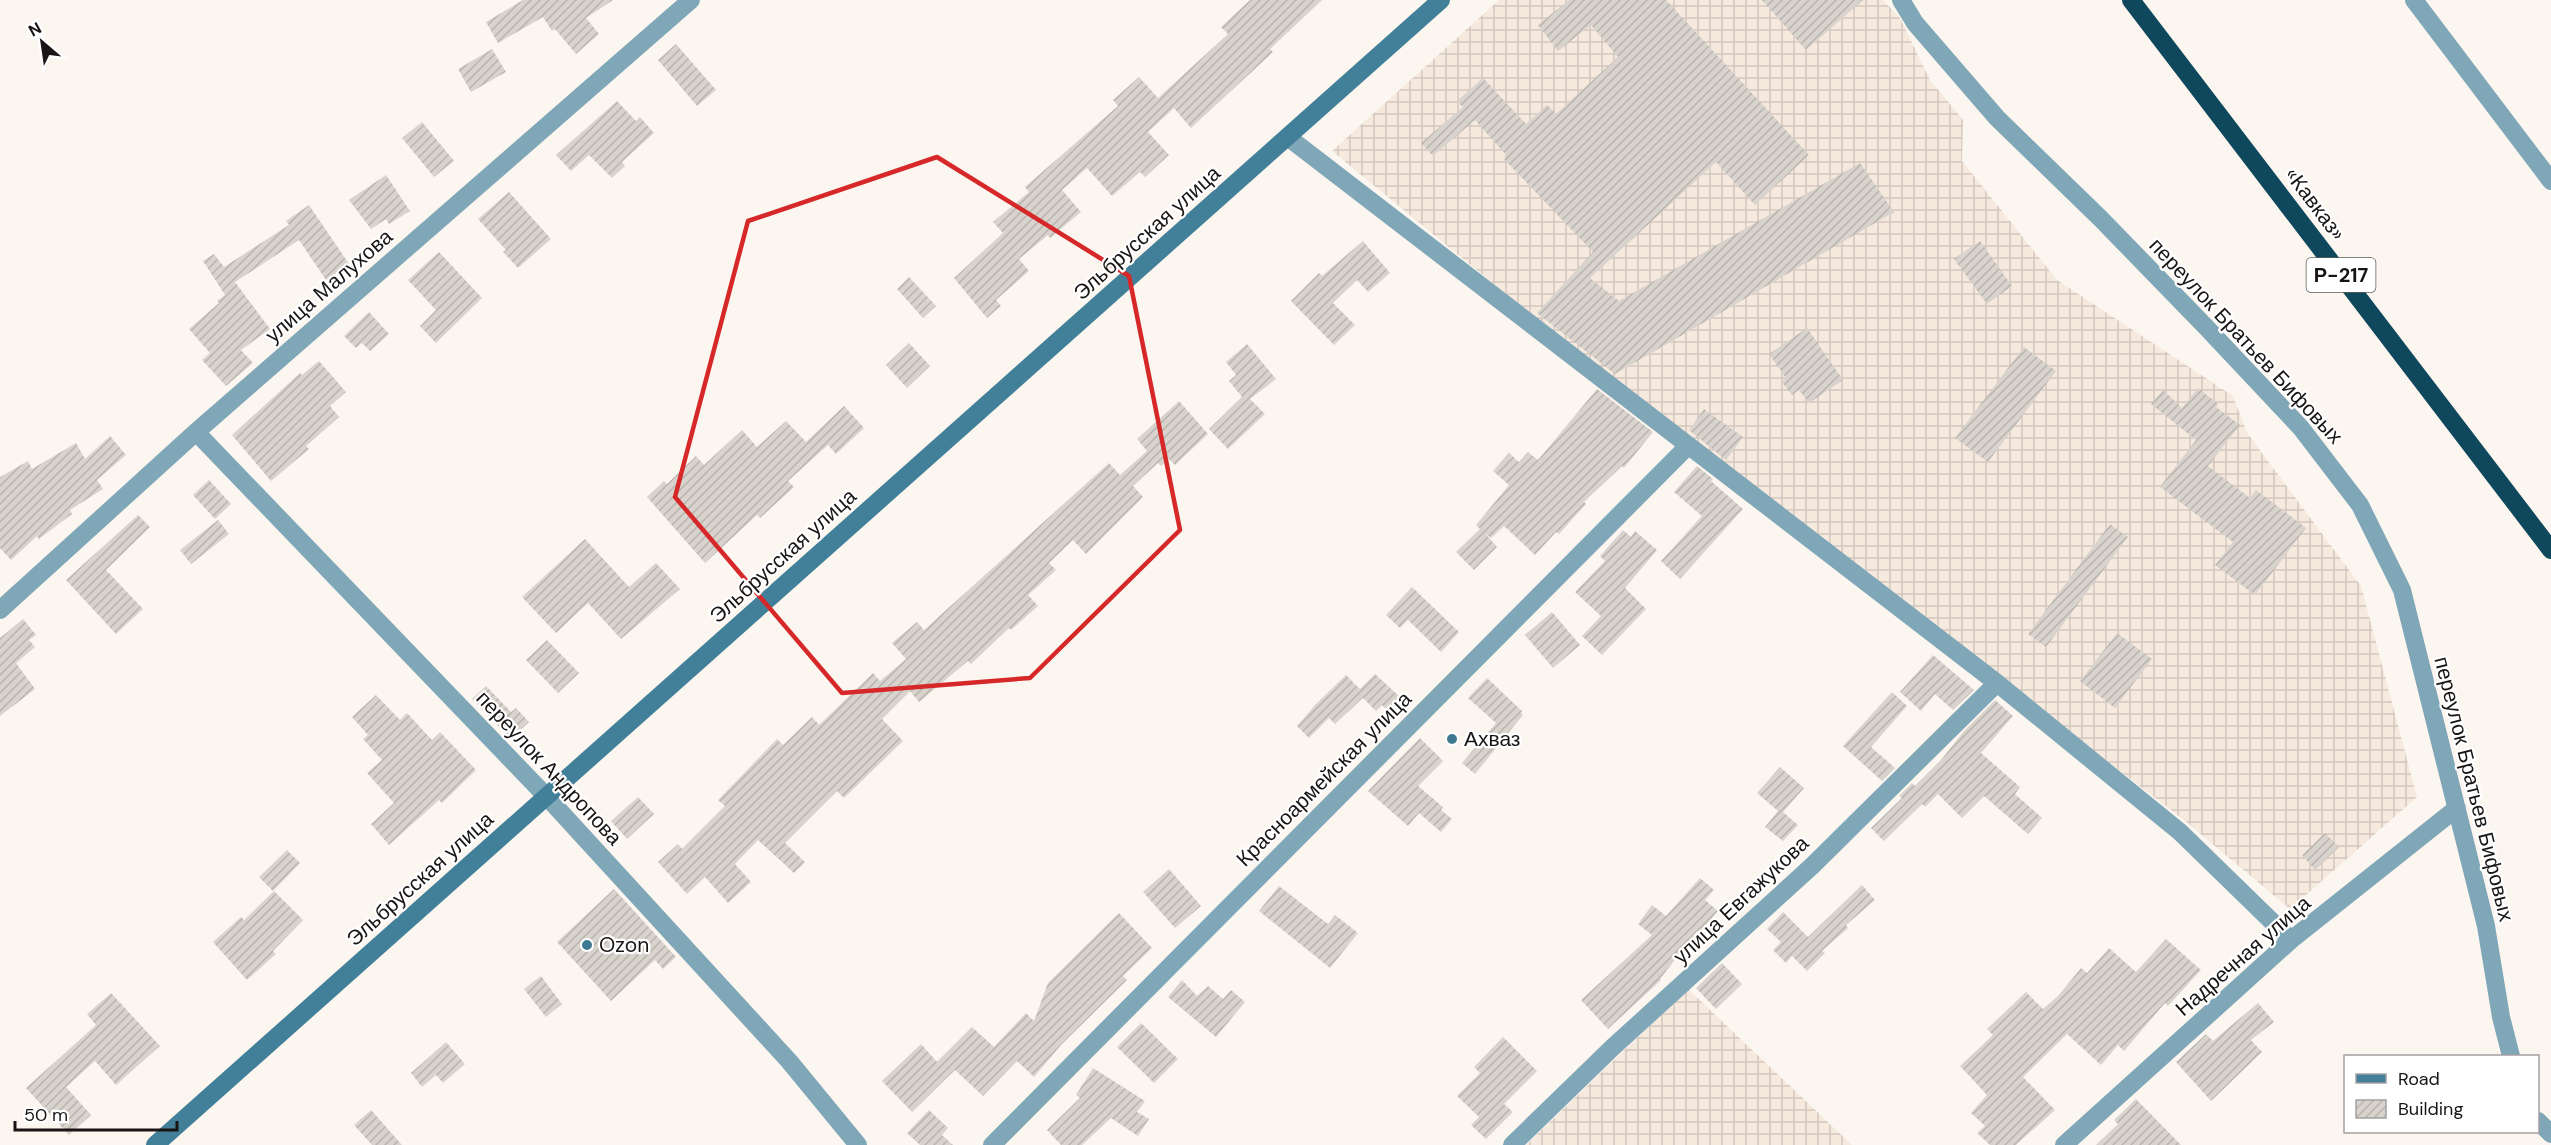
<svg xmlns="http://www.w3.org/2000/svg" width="2551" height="1145" font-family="'DM Sans',sans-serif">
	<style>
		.industrial { fill: url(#industrial-grid) }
		.building { fill: url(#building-hatch) }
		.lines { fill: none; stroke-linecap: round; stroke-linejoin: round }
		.street { stroke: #80a7b8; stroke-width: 18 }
		.secondary { stroke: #428099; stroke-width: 18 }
		.highway { stroke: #0f485c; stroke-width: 18 }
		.marked { fill: none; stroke: #d62828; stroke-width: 4.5; stroke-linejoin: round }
		.poi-dot { fill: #3e7991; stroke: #fff; stroke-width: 2 }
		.labels { text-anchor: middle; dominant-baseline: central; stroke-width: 4.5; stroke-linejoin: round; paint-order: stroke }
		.shield { fill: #fff; stroke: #5d5b5a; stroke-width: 1.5 }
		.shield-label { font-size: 20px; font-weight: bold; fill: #181514 }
		.street-label { font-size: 21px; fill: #181514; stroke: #fff }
		.poi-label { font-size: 21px; fill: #181514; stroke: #fff; text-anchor: start }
	</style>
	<defs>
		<pattern id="industrial-grid" width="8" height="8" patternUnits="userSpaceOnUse" patternTransform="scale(1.5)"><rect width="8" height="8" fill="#f6e9de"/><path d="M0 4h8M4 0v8" fill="none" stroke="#d2c7be"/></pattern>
		<pattern id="building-hatch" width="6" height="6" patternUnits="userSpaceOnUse" patternTransform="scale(1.5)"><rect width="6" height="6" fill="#d9d3cd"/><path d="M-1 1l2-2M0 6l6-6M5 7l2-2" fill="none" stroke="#bab4af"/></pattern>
	</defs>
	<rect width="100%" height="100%" fill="#fcf6f0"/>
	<path class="industrial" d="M1499 0H1883L1900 18 1930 80 1963 120 1962 161 2057 280 2233 396 2247 433 2361 586 2417 797 2290 909 2184 820 1619 387 1332 151Z
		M1688 989 1852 1145H1526Z"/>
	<path class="building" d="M523 0H613L586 18 599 34 576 54 555 29 552 31 543 17 498 43 486 22Z
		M1250 0H1322L1270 49 1273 52 1191 128 1174 108 1148 132 1169 155 1145 177 1140 172 1112 196 1087 168 1062 190 1081 212 1050 238 1048 235 1019 259 1029 271 996 300 1001 306 987 318 954 278 1003 233 993 222 1029 192 1025 187 1118 106 1113 100 1139 77 1158 98 1228 34 1221 27Z
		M1569 0H1666L1809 155 1755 205 1716 162 1590 278 1619 301 1860 163 1894 212 1615 374 1537 313 1593 252 1504 159 1507 156 1475 120 1433 156 1421 143 1463 107 1457 101 1483 78 1526 124 1547 105 1556 114 1618 57 1591 25 1558 51 1538 25Z
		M1762 0H1863L1806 50Z
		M676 44 716 90 697 106 658 60Z
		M492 49 506 72 471 92 458 69Z
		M617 101 636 121 640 117 654 133 622 162 625 166 612 178 589 155 571 171 556 155Z
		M422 122 454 161 434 177 402 138Z
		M386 175 410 211 389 224 386 219 371 229 349 200Z
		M509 192 551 239 518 268 503 252 506 250 478 219Z
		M309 205 349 264 326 280 299 240 235 282 270 329 241 350 253 363 226 386 202 360 210 353 189 329 219 303 217 301 225 295 203 261 214 254 224 267 289 225 286 221Z
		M1363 241 1390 273 1368 292 1357 280 1333 303 1355 325 1334 345 1291 301 1319 273 1322 276Z
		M1980 241 2012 286 1987 304 1954 259Z
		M439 252 482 298 436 343 420 326 436 310 408 280Z
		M909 277 936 306 923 318 897 289Z
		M369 312 389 334 370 351 362 343 356 348 344 336Z
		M1807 328 1843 380 1809 403 1799 390 1792 395 1782 382 1786 378 1769 354Z
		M909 343 930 366 907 388 886 365Z
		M1247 344 1276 379 1250 399 1265 414 1228 449 1209 429 1242 397 1229 381 1236 375 1226 362Z
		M2024 347 2056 371 1988 462 1955 438Z
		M319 361 346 392 330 406 339 417 306 446 309 449 271 481 232 435 300 373 302 375Z
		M2198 388 2218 404 2216 407 2240 425 2208 466 2250 498 2256 490 2306 528 2255 595 2215 565 2233 542 2160 487 2196 440 2151 404 2163 390 2182 408Z
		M1597 389 1653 432 1624 468 1622 466 1584 502 1586 504 1559 534 1556 532 1535 555 1504 526 1491 538 1485 533 1497 547 1474 570 1456 552 1480 529 1476 525 1509 485 1493 471 1509 453 1519 462 1528 452 1538 460Z
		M1179 401 1208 434 1175 465 1169 459 1161 466 1158 463 1133 486 1143 497 1086 554 1073 540 1049 563 1056 570 1028 595 1038 606 1011 630 1009 628 971 664 968 661 919 702 910 691 882 719 903 741 844 798 837 791 785 843 805 862 794 873 758 840 735 864 751 882 728 903 705 877 687 894 658 862 678 844 682 849 725 806 718 800 777 739 783 745 812 717 819 725 873 673 880 681 906 659 892 643 917 622 924 630 1109 463 1120 475 1147 451 1137 439Z
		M844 406 864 428 836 454 828 445 788 481 794 487 760 518 757 515 705 563 647 497 664 481 667 484 696 456 704 465 742 430 757 447 786 421 806 442Z
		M1704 409 1743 437 1726 460 1689 430Z
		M110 436 126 455 97 480 103 489 70 510 72 514 39 539 37 536 11 560 0 548V477L28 461 32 469 76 443 85 459Z
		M1697 466 1713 479 1711 481 1743 509 1680 579 1661 561 1702 516 1674 492Z
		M209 480 231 504 215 519 193 495Z
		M138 515 150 527 106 570 143 609 116 634 66 580Z
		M218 520 229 534 191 564 180 550Z
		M2110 524 2128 537 2046 647 2028 634Z
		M1623 530 1631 537 1635 531 1657 550 1625 588 1646 609 1602 655 1582 636 1601 616 1575 592 1605 561 1600 556Z
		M585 539 629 587 656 563 680 589 621 639 588 603 556 633 522 597Z
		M1412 587 1459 632 1441 652 1408 620 1400 628 1386 615Z
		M1552 612 1580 645 1553 668 1525 635Z
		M23 619 36 635 29 640 35 647 16 663 35 689 0 716V638Z
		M2117 633 2152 659 2115 708 2080 681Z
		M547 640 579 673 558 693 526 660Z
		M1933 655 1974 690 1953 710 1935 694 1921 711 1900 692Z
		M1375 674 1400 697 1387 710 1382 705 1376 711 1363 698 1335 724 1329 718 1309 738 1297 726 1316 704 1346 675 1360 689Z
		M1487 678 1522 711 1521 713 1523 715 1475 774 1462 763 1496 723 1468 698Z
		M486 686 511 712 516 708 529 722 511 739 472 699Z
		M1892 692 1907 706 1871 747 1895 768 1882 781 1843 746Z
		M376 695 400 720 407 713 432 740 440 732 476 770 442 803 439 800 389 845 371 824 394 803 367 773 382 760 363 739 368 735 352 717Z
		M1995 700 2013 716 1981 753 2020 787 2015 794 2042 818 2028 834 1984 796 1962 818 1938 794 1925 807 1922 804 1884 841 1871 828 1902 798 1899 796 1912 783 1915 786 1941 760 1964 731Z
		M1420 738 1443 761 1418 786 1443 807 1441 810 1452 819 1441 832 1419 813 1408 826 1368 791Z
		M1780 767 1804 788 1783 812 1798 825 1783 841 1765 827 1778 811 1757 793Z
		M638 797 654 814 627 839 611 821Z
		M2325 833 2339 847 2315 870 2302 855Z
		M287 850 300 863 273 891 259 877Z
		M1169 869 1201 906 1175 928 1143 892Z
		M1700 878 1714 890 1705 900 1718 911 1699 933 1697 931 1660 979 1661 980 1608 1029 1581 1000 1652 935 1638 924 1652 905 1666 916Z
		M1862 885 1875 900 1846 925 1848 928 1822 951 1825 953 1807 971 1792 956 1786 963 1773 950 1781 942 1767 929 1783 912 1808 937Z
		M1279 886 1328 924 1335 915 1358 933 1330 968 1259 911Z
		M614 889 676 957 663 969 655 960 611 1001 557 942Z
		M274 891 303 920 273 951 276 954 247 980 213 942 241 917 244 920Z
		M1119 913 1152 948 1123 976 1127 980 1061 1045 1034 1077 1017 1061 983 1096 955 1070 912 1112 882 1081 921 1044 937 1062 972 1027 994 1047 1026 1013 1034 1021 1048 983Z
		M2166 939 2201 970 2168 1006 2165 1003 2124 1051 2118 1045 2101 1065 2067 1034 2023 1077 2055 1110 2016 1145H1990L1977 1133 1985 1126 1971 1113 1987 1095 1960 1066 1993 1035 1987 1029 2026 992 2043 1009 2058 996 2081 968 2087 973 2109 948 2136 972Z
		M1722 963 1742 984 1716 1009 1696 988Z
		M541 976 562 1004 546 1017 524 989Z
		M1182 980 1197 996 1208 986 1223 999 1231 990 1245 1002 1216 1037 1168 997Z
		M111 993 160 1046 116 1085 95 1061 66 1087 91 1115 69 1135 26 1088 96 1025 87 1014Z
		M2258 1003 2274 1022 2251 1040 2262 1052 2211 1101 2176 1062 2206 1034 2213 1041Z
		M1141 1023 1178 1059 1154 1083 1117 1047Z
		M1503 1037 1537 1071 1504 1104 1513 1112 1486 1139 1471 1125 1479 1117 1457 1096 1480 1073 1474 1067Z
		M446 1042 465 1064 443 1083 436 1075 422 1087 411 1073Z
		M1093 1068 1145 1101 1137 1112 1149 1119 1138 1136 1111 1118 1082 1145H1061L1047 1130 1080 1098 1076 1095Z
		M2136 1099 2181 1145H2096L2118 1124 2114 1120Z
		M371 1110 402 1145H372L354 1125Z
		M929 1110 948 1128 942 1135 953 1145H920L907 1133Z"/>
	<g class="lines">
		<path class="street" d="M1901 0 1915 23 1997 118 2100 218 2205 326 2301 428 2360 505 2402 590 2486 926 2501 1017 2511 1056
			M2414 0 2551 181
			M1289 138 1997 683 2180 832 2291 940
			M196 432 546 796 789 1061 858 1145
			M0 610 196 432 691 0
			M2538 1121 2551 1134
			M992 1145 1688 446
			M1512 1145 1613 1047 1812 866 1997 683
			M2064 1145 2291 940 2457 808"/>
		<path class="secondary" d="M155 1145 1441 0"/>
		<path class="highway" d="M2131 0 2551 550"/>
	</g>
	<path class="marked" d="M937 157 1129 276 1180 530 1030 678 842 693 675 497 748 221Z"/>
	<g class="poi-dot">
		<circle cx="1452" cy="739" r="6"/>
		<circle cx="587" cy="945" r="6"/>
	</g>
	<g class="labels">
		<rect class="shield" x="2306.5" y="258" width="69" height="34" rx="4.5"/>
		<g class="shield-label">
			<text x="2341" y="275">Р-217</text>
		</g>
		<g class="street-label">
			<text transform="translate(2315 204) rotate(53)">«Кавказ»</text>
			<text transform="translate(1147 233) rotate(-42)">Эльбрусская улица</text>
			<text transform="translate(329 286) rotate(-41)">улица Малухова</text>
			<text transform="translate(2246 341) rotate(47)">переулок Братьев Бифовых</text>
			<text transform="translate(783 556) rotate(-42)">Эльбрусская улица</text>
			<text transform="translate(549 768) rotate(47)">переулок Андропова</text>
			<text transform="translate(1324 779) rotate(-45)">Красноармейская улица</text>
			<text transform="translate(2474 789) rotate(76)">переулок Братьев Бифовых</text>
			<text transform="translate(420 879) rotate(-42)">Эльбрусская улица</text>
			<text transform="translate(1741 900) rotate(-43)">улица Евгажукова</text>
			<text transform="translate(2243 956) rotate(-41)">Надречная улица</text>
		</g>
		<g class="poi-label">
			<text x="1464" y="739">Ахваз</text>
			<text x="599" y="945">Ozon</text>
		</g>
	</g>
	<rect x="2344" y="1055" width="195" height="78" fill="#ffffff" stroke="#a3a1a1" stroke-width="1.5"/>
	<rect x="2356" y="1074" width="30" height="9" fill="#428099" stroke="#a3a1a1" stroke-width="1.5"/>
	<text x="2398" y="1085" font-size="18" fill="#181514">Road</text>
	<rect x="2356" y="1100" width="30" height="18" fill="url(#building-hatch)" stroke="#a3a1a1" stroke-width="1.5"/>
	<text x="2398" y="1115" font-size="18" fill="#181514">Building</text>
	<g transform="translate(42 42) rotate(331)" stroke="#ffffff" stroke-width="4.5" paint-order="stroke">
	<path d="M0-4.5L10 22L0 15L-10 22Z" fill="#181514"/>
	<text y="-9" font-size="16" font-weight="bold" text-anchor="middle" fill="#181514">N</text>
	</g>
	<path d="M15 1121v9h162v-9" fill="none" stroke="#181514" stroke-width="3"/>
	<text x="24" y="1121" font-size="18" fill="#181514" stroke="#ffffff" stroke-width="4.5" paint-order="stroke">50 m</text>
</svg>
